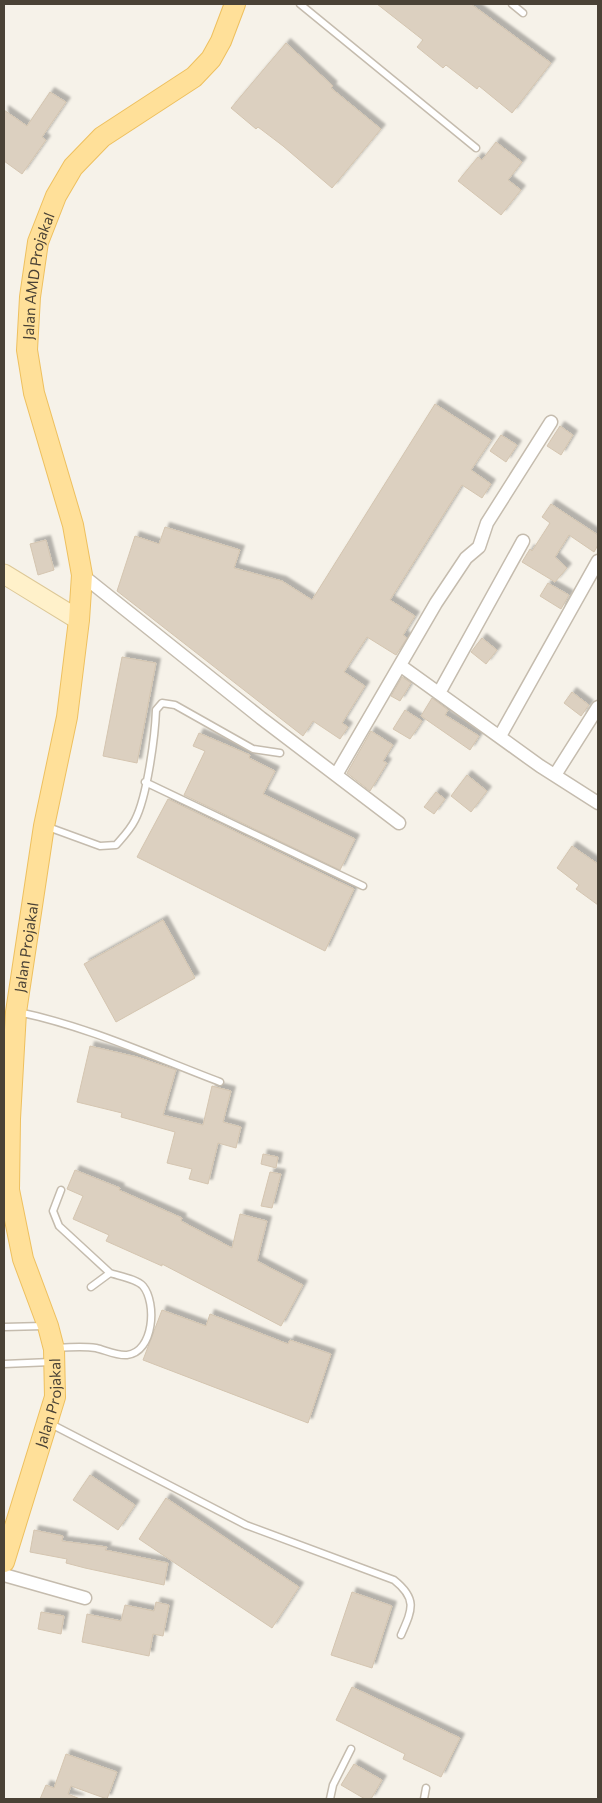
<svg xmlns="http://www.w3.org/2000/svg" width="602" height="1803" font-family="Commissioner,sans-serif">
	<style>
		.building { fill: #dcd0c0; stroke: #d4c5b0; filter: url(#shadow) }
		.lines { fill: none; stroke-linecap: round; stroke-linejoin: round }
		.lane-casing { stroke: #c5bcae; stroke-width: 9 }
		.street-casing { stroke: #c5bcae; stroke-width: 15 }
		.secondary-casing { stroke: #ddc897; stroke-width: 21 }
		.primary-casing { stroke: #eec05f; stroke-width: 22 }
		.lane { stroke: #fff; stroke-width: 6 }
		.street { stroke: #fff; stroke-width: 12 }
		.secondary { stroke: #fff1ca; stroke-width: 19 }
		.primary { stroke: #ffe099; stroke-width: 20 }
		.labels { text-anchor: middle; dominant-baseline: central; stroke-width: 4.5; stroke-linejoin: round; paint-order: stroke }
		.street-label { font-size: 15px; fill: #4a4236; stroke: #fff }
	</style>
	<defs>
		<filter id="shadow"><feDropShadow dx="4.5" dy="-4.5" stdDeviation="1" flood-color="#0004"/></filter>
	</defs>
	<rect width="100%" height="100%" fill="#f6f2e9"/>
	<path class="building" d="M377 4H471L551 63 512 113 479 86 477 89 446 65 443 68 417 47 423 40Z
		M286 43 333 86 331 88 381 129 332 188 283 146 258 127 256 129 231 108Z
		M50 92 66 102 42 137 46 140 22 174 4 161V110L27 126Z
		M496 142 522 162 508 180 521 190 501 215 458 181 478 157 482 160Z
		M435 404 491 440 471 470 491 484 482 498 462 485 390 600 415 616 403 635 407 638 396 655 367 637 344 672 365 686 342 723 348 727 340 739 313 721 303 736 117 591 135 536 159 544 165 527 240 550 234 568 282 581 312 600Z
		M560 426 573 435 561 455 547 446Z
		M501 435 517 445 506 462 490 451Z
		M551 504 598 535V545L594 552 569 535 555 557 567 568 555 582 522 562 530 549 532 551 550 523 542 517Z
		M46 540 54 570 38 575 30 544Z
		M548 583 569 595 561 609 540 596Z
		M482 638 497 650 486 664 471 652Z
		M122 657 156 663 137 763 103 756Z
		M402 677 411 683 400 701 391 696Z
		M572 692 589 705 581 716 564 703Z
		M432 698 448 710 445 715 479 736 470 750 421 716Z
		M405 710 422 721 410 739 393 729Z
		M371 731 393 745 383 761 387 763 370 791 347 773Z
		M199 733 250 755 249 758 275 771 263 794 355 839 340 870 184 795 205 751 193 746Z
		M467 775 487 791 471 812 451 796Z
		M436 792 445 799 434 814 424 807Z
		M168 799 354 889 325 951 137 857Z
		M572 846 598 864V905L576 889 579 885 557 868Z
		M163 920 195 978 116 1022 84 964Z
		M90 1046 137 1057 176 1070 163 1115 203 1125 212 1086 231 1091 223 1122 241 1127 236 1148 218 1143 208 1184 189 1179 192 1169 167 1163 175 1132 121 1117 122 1113 77 1102Z
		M263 1154 278 1157 276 1168 261 1164Z
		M75 1170 120 1188 119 1190 182 1218 181 1221 232 1248 240 1214 267 1221 257 1261 303 1285 281 1326 162 1264V1266L106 1241 109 1235 73 1219 83 1196 67 1189Z
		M270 1172 281 1174 272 1208 261 1206Z
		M162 1310 206 1326 210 1314 288 1344 290 1340 331 1354 308 1423 143 1360Z
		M90 1475 135 1505 118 1530 73 1500Z
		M166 1498 299 1587 272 1628 139 1539Z
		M34 1530 63 1536 62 1541 107 1547 105 1550 168 1563 164 1585 85 1568 66 1563 67 1559 30 1552Z
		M352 1592 392 1606 372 1668 331 1655Z
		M156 1602 169 1605 163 1636 153 1634 149 1656 82 1642 87 1614 121 1621 125 1605 154 1611Z
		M41 1612 64 1616 61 1634 38 1629Z
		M352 1687 460 1738 441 1777 403 1759 405 1754 336 1720Z
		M66 1754 117 1772 107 1799 71 1786 68 1794 80 1799H40L46 1785 54 1788Z
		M354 1764 382 1780 371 1799H365L341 1785Z"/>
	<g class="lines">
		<defs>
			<path id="lane" d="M300 4 476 148
				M512 4 523 13
				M145 782 363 886
				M48 827 100 846 116 845C123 837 130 830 135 820 147 797 155 737 156 710L162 703 175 705 253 749 280 753
				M18 1012C87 1026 154 1057 220 1082
				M61 1190 53 1211 59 1226 110 1273
				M4 1327 44 1326
				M57 1348C70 1347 83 1346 96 1348 105 1350 117 1356 127 1355 154 1352 157 1303 143 1286 137 1279 119 1276 110 1273L91 1287
				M4 1364 51 1362
				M49 1423 246 1525 394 1580C418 1599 412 1610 401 1635
				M330 1799 333 1785 351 1749
				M424 1799 426 1788"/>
			<path id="street" d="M82 575 261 718 399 823
				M401 666 540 766 598 803
				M439 693 523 541
				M500 736 598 561
				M336 775 436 603 466 558 479 547 487 523 551 422
				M555 775 598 707
				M4 1575 85 1598"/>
			<path id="secondary" d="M4 574 79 620"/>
			<g id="primary">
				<path id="s1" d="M4 1562 55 1397 54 1349 48 1326 23 1259 9 1190 10 1119 16 1012 44 826 67 717 79 620 82 575 73 525 34 393 27 350 30 297 38 242 56 196 73 167 102 137 194 77 211 59 221 41 235 4"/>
			</g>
		</defs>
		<use href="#lane" class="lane-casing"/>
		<use href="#street" class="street-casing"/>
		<use href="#secondary" class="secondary-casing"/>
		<use href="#primary" class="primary-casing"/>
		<use href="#lane" class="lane"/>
		<use href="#street" class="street"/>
		<use href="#secondary" class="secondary"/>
		<use href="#primary" class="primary"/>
	</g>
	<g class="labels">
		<g class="street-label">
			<text stroke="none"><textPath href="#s1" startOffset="1314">Jalan AMD Projakal</textPath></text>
			<text stroke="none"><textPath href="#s1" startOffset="630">Jalan Projakal</textPath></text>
			<text stroke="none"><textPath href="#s1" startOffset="166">Jalan Projakal</textPath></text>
		</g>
	</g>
	<rect width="602" height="1803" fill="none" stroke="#4a4236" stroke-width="10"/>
</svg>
